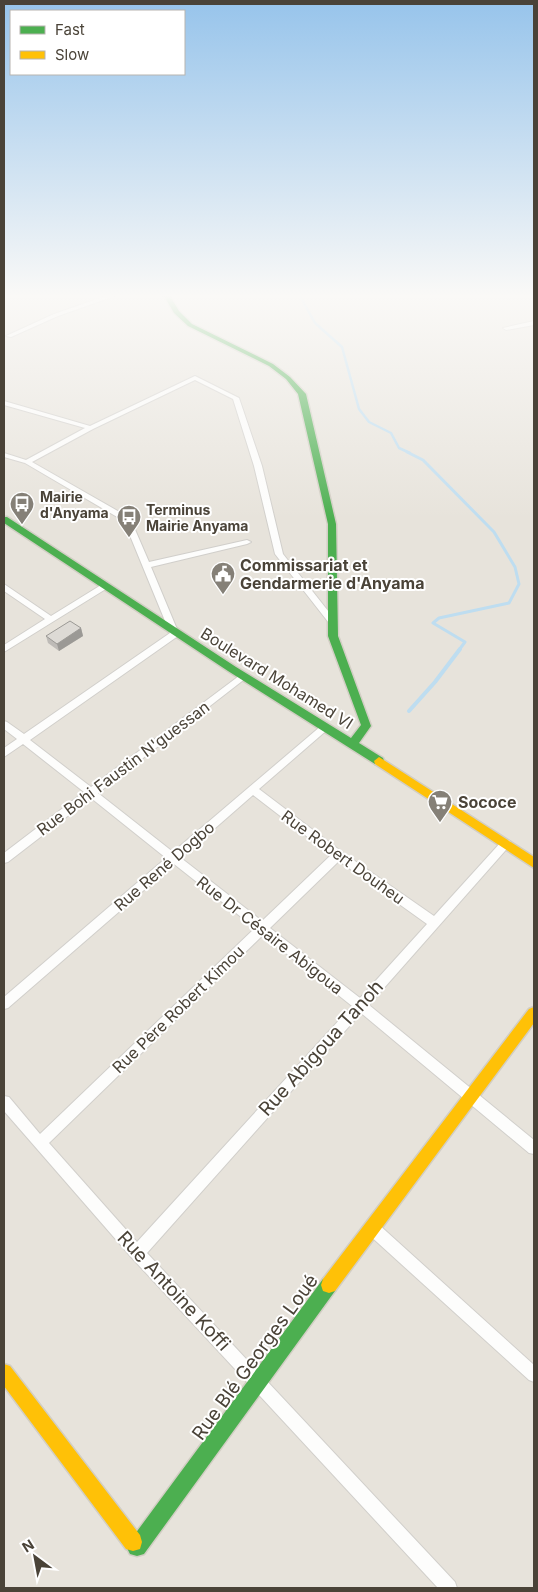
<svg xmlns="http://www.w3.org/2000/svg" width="538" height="1592" font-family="Inter,sans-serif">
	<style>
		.residential { fill: #e7e3db }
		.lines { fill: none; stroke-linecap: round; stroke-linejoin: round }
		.stream-far2 { stroke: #beddf0; stroke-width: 2.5 }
		.stream-far1 { stroke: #beddf0; stroke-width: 3 }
		.stream { stroke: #beddf0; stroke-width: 4 }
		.street-casing { stroke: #d1cfcb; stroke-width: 2 }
		.fast-casing { stroke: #d2cec4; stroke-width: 3 }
		.slow-casing { stroke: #d2cec4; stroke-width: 3 }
		.street { fill: #fdfdfc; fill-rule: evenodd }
		.fast { fill: #4caf50; fill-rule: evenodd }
		.slow { fill: #ffc107; fill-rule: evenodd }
		.wall { fill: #bebbb7 }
		.shaded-wall { fill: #9b9995 }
		.building { fill: #dddad5; stroke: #9b9995 }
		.labels { text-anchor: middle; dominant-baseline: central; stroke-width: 4; stroke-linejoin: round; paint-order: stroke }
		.far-poi-label { font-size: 14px; font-weight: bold; fill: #4a4338; stroke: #fff; text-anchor: start }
		.poi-label { font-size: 16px; font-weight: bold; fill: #4a4338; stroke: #fff; text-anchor: start }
		.street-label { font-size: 16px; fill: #4a4338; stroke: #fff }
		.near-street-label { font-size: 19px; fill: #4a4338; stroke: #fff }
	</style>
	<rect width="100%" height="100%" fill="#f3f1ed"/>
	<path class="residential" d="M4 296H534V1588H4Z"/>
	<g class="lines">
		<path class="stream-far2" d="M300 296 315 323 342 347 359 409 369 422 391 433 399 448 410 453"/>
		<path class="stream-far1" d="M407 452 423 460 494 532 515 567 519 584 509 603 439 618 433 623 465 642 459 650"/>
		<path class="stream" d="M409 711 435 682 460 649"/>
		<defs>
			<path id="street" d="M106 296H115L58 316 11 337 6 336 54 314Z
				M534 321V325L506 330 503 328Z
				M195 376 239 398 262 466 283 554 336 621 332 624 329 623 275 554 254 466 233 399 195 380 93 429 32 462 130 518 149 562 247 540 251 542 247 544 151 567 179 634 178 636 30 740 91 787 243 673 247 676 246 678 98 793 173 852 321 726H327L329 728 327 730 259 789 342 852 434 916 502 841 506 840 510 841 511 844 369 1005 534 1140V1154L529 1153 361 1013 147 1253 455 1582 457 1588H438L132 1258 4 1111V1096L9 1097 40 1134 255 928 174 864 8 1008 4 1009V997L166 858 91 798 8 862 4 863V853L84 792 23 744 4 757V748L17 739 4 729V721L7 722 24 734 170 633 124 521 25 463 4 457V453L26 460 85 428 4 405V401L90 426ZM253 795 331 855 262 921 181 858ZM339 861 427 924 360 998 270 928ZM263 935 352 1006 137 1242 49 1143Z
				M106 582 110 585 109 587 4 652V645L45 619 4 591V584L51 616Z
				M372 1221 377 1223 534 1365V1382L529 1380 367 1233 365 1228 367 1223Z"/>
			<path id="fast" d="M164 296H170L179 311 192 324 273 364 290 377 306 394 336 524 338 636 371 726 359 743 383 758 384 761 383 764H375L228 671 4 523V517H7L236 667 351 738 361 725 328 636V524L298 394 286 379 269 366 188 326 174 313Z
				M329 1277 335 1279 337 1285 335 1291 144 1554 137 1556 130 1554 124 1542 126 1535 133 1533 135 1534 323 1279Z"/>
			<path id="slow" d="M379 757 534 857V868L375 764 374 761Z
				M534 1007V1023L335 1291 329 1293 323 1291 321 1285 323 1279 529 1009Z
				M4 1364 10 1366 140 1535 142 1542 140 1549 133 1551 126 1549 4 1386Z"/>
		</defs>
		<use href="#street" class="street-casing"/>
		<use href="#fast" class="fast-casing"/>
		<use href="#slow" class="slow-casing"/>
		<use href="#street" class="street"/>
		<use href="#fast" class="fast"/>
		<use href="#slow" class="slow"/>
	</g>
	<path class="wall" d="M81 628 83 636 59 651 48 643 46 636Z"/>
	<path class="shaded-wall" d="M81 628 83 636 59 651 57 644Z"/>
	<path class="building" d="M70 621 81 628 57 644 46 636Z"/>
	<linearGradient id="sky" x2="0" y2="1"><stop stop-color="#97c4eb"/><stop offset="0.57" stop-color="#faf9f7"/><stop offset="1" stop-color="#faf9f7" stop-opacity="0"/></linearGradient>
	<rect width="538" height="519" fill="url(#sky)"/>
	<defs>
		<symbol id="bus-pin" viewBox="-11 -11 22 30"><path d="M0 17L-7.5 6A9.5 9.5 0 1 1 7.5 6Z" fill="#858077" stroke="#fff"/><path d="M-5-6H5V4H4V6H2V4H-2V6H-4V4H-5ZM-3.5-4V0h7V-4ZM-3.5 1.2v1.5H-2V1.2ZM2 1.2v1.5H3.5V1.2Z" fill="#fff"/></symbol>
		<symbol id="civic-pin" viewBox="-11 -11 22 30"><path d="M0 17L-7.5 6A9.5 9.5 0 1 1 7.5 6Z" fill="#858077" stroke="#fff"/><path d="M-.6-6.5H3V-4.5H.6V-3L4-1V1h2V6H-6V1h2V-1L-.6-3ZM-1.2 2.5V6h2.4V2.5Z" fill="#fff"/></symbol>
		<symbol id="supermarket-pin" viewBox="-11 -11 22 30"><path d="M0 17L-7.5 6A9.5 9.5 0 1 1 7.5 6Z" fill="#858077" stroke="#fff"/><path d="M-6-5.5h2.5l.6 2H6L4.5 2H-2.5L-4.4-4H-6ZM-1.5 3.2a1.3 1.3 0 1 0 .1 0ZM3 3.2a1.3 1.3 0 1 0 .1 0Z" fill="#fff"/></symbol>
	</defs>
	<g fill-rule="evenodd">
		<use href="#bus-pin" x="8" y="490" width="28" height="38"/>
		<use href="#bus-pin" x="115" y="503" width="28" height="38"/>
		<use href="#civic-pin" x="209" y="560" width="28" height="38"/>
		<use href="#supermarket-pin" x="426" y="788" width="28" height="38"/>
	</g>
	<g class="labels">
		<g class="far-poi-label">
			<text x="40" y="496">Mairie<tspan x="40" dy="16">d'Anyama</tspan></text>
			<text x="146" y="509">Terminus<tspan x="146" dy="16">Mairie Anyama</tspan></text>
		</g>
		<g class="poi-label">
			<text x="240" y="565">Commissariat et<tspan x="240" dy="18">Gendarmerie d'Anyama</tspan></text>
			<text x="458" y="802">Sococe</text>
		</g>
		<g class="street-label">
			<text transform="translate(277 678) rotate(32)">Boulevard Mohamed VI</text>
			<text transform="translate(123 768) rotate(-37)">Rue Bohi Faustin N'guessan</text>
			<text transform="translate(343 857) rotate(36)">Rue Robert Douheu</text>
			<text transform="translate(164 866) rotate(-41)">Rue René Dogbo</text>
			<text transform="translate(270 935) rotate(38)">Rue Dr Césaire Abigoua</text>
			<text transform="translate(178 1009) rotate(-44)">Rue Père Robert Kimou</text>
		</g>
		<g class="near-street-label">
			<text transform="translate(321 1048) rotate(-48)">Rue Abigoua Tanoh</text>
			<text transform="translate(174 1291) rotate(47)">Rue Antoine Koffi</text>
			<text transform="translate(255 1357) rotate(-54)">Rue Blé Georges Loué</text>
		</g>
	</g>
	<rect width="538" height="1592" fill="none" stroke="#4a4338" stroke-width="10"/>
	<rect x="10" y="10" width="175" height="65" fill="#ffffff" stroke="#b7b4af"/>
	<rect x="20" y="26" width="25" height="8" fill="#4caf50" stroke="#b7b4af"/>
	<text x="55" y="35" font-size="15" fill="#4a4338">Fast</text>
	<rect x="20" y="51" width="25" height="8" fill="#ffc107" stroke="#b7b4af"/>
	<text x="55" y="60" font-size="15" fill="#4a4338">Slow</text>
	<g transform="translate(35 1557) rotate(328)" stroke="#ffffff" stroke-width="4" paint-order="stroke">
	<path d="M0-4L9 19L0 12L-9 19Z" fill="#4a4338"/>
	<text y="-8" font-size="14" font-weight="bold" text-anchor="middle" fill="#4a4338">N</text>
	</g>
</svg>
